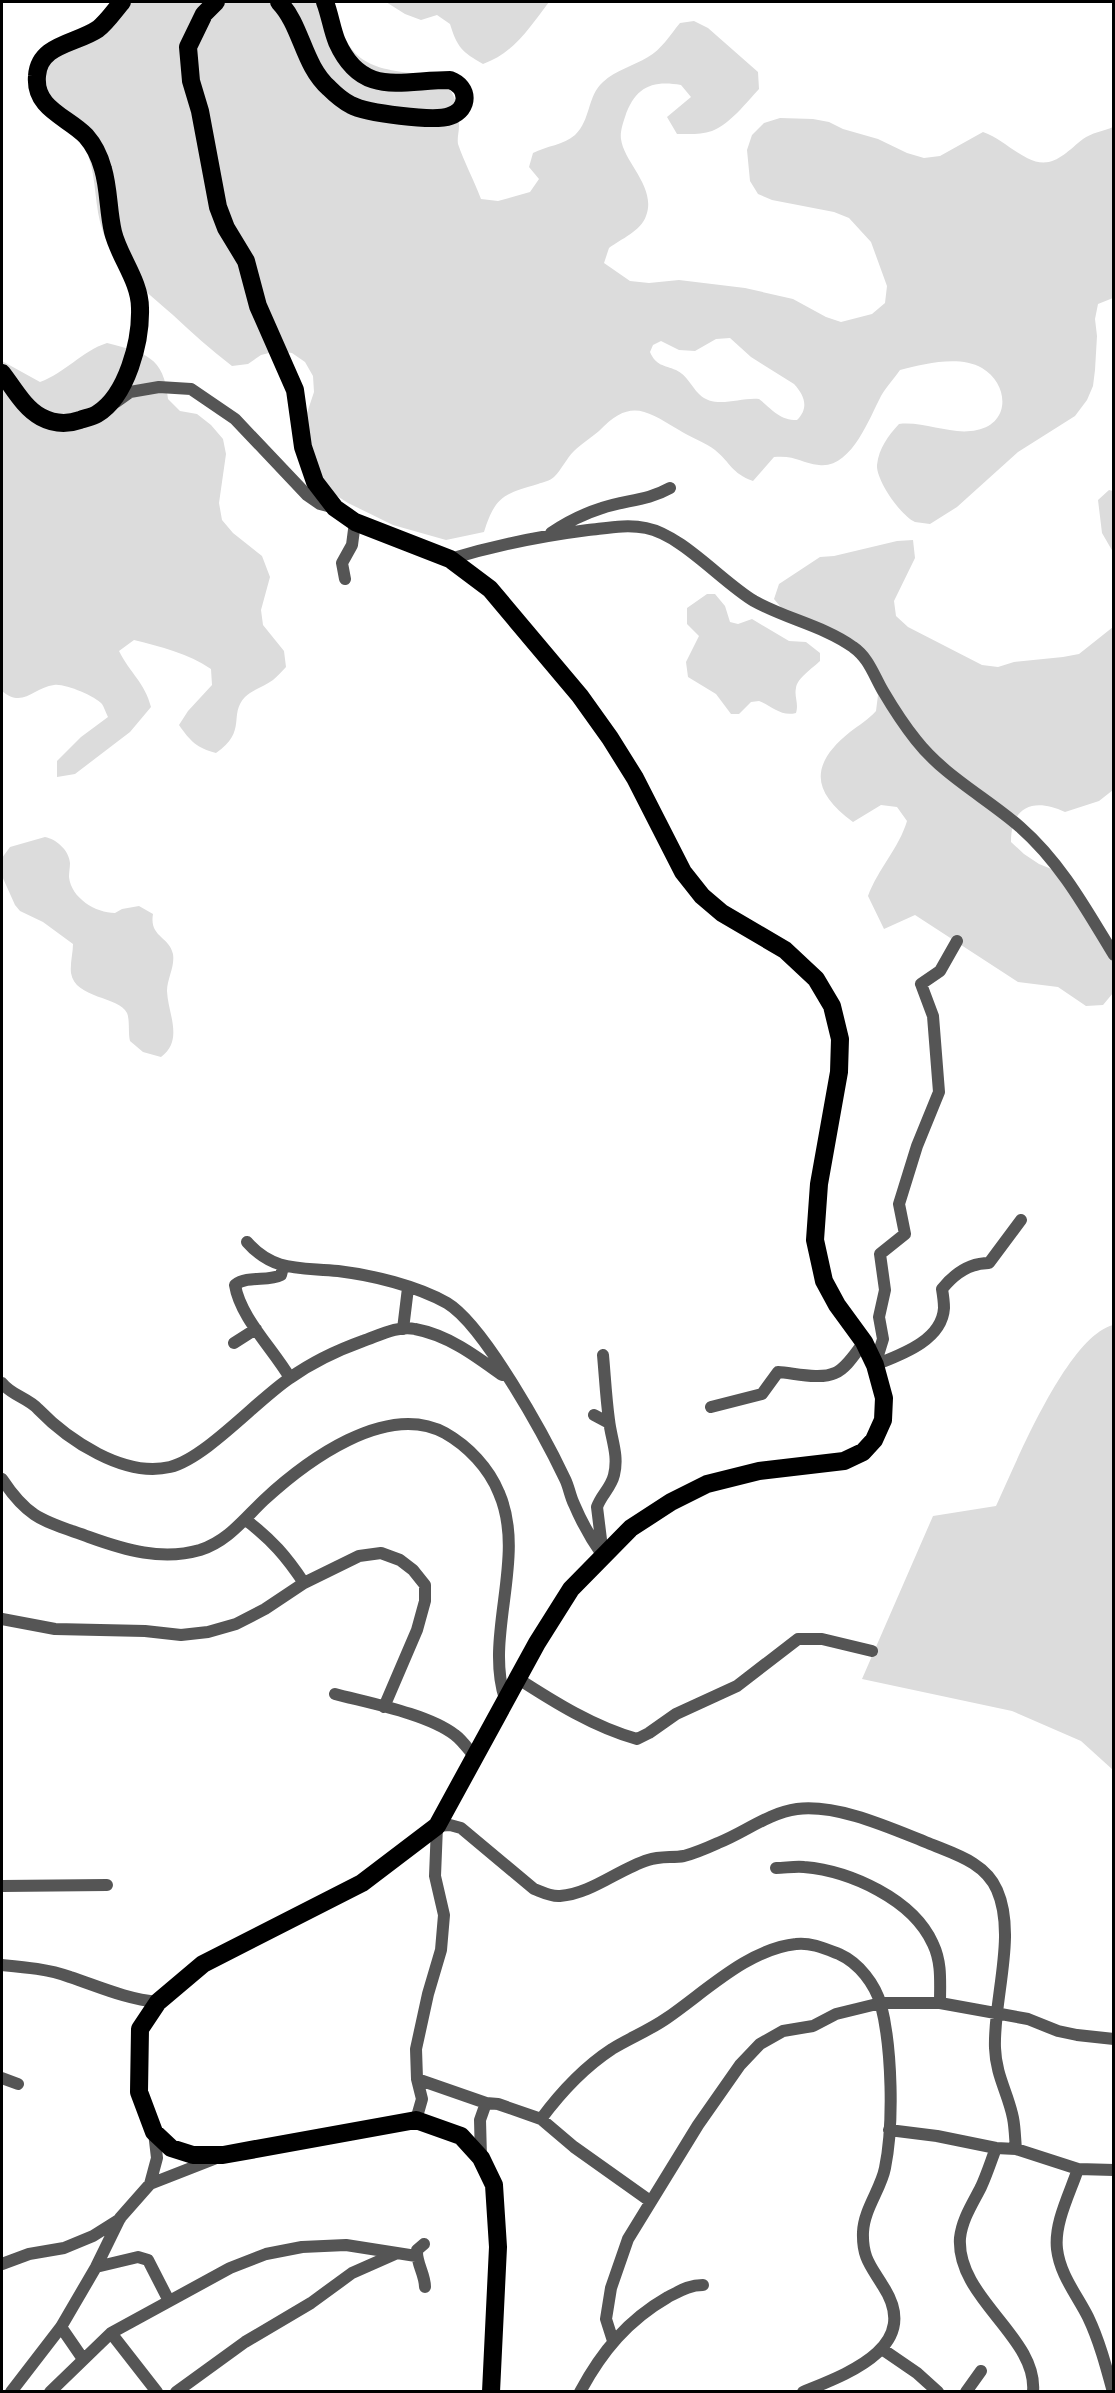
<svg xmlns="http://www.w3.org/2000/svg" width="1115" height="2393" font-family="'Sofia Sans Condensed',sans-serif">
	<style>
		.green { fill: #dcdcdc; fill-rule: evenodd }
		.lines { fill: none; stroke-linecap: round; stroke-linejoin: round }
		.minor { stroke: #555; stroke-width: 12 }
		.highway { stroke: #000; stroke-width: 18 }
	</style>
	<rect width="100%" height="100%" fill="#fff"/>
	<path class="green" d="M112 2H330C348 51 354 67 411 73 423 74 436 75 445 84 456 94 459 110 459 126 459 132 457 138 458 144 464 162 474 180 481 199L498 201 530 192 539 179 529 167 533 153C546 146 564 145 575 135 591 120 587 96 603 82 616 70 633 66 648 57 661 50 670 35 680 23L694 21 708 28 758 72 759 89C746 103 730 124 712 131 701 135 688 134 677 134L667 117 691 97 681 85C652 80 635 87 625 117 623 123 620 132 621 139 624 163 657 187 646 216 641 231 621 239 609 248L604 263 630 281 649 283 679 280 745 288 793 299 826 317 841 322 872 314 885 303 887 286 871 242 849 218 834 212 772 200 758 194 750 181 747 150 752 135 764 123 780 118 813 119 829 122 843 129 878 139 907 153 924 158 940 156 983 132C1000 138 1011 150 1027 158 1052 171 1065 153 1083 139 1091 133 1104 131 1113 127V298L1098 304 1095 319 1097 336 1095 370 1093 386 1087 400 1075 416 1018 452 957 507 930 524C925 523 920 523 915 522 901 516 876 480 877 465 879 448 888 436 899 424 925 421 952 436 977 430 1011 423 1009 384 982 368 959 355 924 364 900 370 894 379 886 387 881 396 869 419 851 469 819 465 801 463 796 455 774 457L753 481C731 473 731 463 715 450 707 443 689 437 679 430 644 409 630 399 599 431 591 438 581 444 574 451 566 459 562 469 554 477 550 481 543 482 538 484 503 494 495 497 484 532L446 540 393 525 348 503 314 481 299 437 314 392 313 376 305 362 292 353 277 351 261 355 248 364 232 366C211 350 192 333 173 315 144 290 116 268 103 232 94 207 97 180 88 155 80 135 63 120 53 101 49 94 46 84 43 76L68 36 95 20ZM730 338 751 357 794 384C805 396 809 408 797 420 779 420 772 409 759 399 739 397 715 410 699 394 691 386 687 375 676 370 664 365 656 366 650 352L653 345 661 341 679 350 695 351 716 339Z
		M386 2H549C530 27 514 53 483 64 462 52 457 47 450 24L437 15 421 20 405 14Z
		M107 343C145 353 164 356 168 399L180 411 197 414 211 425 223 439 226 454 219 503 222 520 233 533 262 556 270 577 261 610 263 625 284 651 286 667C282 671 278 676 273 680 265 686 252 690 245 697 228 715 248 731 216 753 197 748 190 741 179 725L188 711 212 685 211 669C188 653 161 647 134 640L119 651C130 673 145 683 151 707L130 732 75 774 57 777V761L81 737 108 717C106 713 104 707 102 704 95 696 64 683 54 685 34 687 23 709 2 691V361L40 382C65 373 82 351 107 343Z
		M1109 490 1113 491V552L1102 533 1098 500Z
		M913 540 915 558 894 601 896 616 908 627 982 665 998 667 1014 662 1063 657 1079 654 1113 627V790L1099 801 1065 812C1035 798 1011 805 1011 842L1024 854 1039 864 1059 872 1113 958V993L1103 1005 1086 1006 1058 987 1018 982 915 915 884 929 868 896C878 869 899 848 907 821L897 807 881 805 853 822C812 792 809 765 850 732 859 725 868 720 876 711L878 695 864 665 828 631 784 611 774 599 779 584 820 557 834 556 897 541Z
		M707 594H715L725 606 730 622 738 624 752 619 789 641 806 642 820 653V661C813 668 797 678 796 688 794 697 799 703 796 713 781 717 772 706 759 701L751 702 739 714H731L716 694 688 677 686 662 699 636 687 624V608Z
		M45 837C56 839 69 850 70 863 70 867 69 872 69 877 71 898 96 913 115 913L122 909 139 906 153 914C149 937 169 936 173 954 175 967 167 979 167 991 168 1014 184 1040 161 1057L143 1052 130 1041C128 1033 130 1020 127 1013 119 996 75 999 71 973 70 963 73 953 73 944L43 922 20 911 15 905 2 876V858L10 847Z
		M1113 1325V1770L1081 1741 1012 1711 862 1679 933 1516 996 1506C1016 1463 1067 1337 1113 1325Z"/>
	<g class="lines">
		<path class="minor" d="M116 402 130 392 159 387 191 389 235 419 307 495 320 504 335 508
			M551 533C567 522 583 514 602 508 625 500 647 501 670 488
			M450 559C496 545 541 536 588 530 607 528 627 524 646 528 682 535 722 582 754 601 786 619 824 626 853 647 869 658 874 676 883 691 893 708 904 725 916 740 944 776 987 798 1020 827 1061 863 1086 909 1114 955
			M345 579 342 563 352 545 355 522
			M247 1242C274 1273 302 1267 338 1271 372 1275 417 1286 447 1303 484 1325 545 1437 565 1479 569 1487 570 1496 574 1504 582 1523 591 1539 603 1556L597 1507C601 1495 611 1488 614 1475 619 1455 611 1439 609 1420 606 1398 605 1377 603 1355
			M283 1267 281 1275C268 1282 248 1275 235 1285 240 1317 273 1349 290 1378
			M403 1329 408 1288
			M234 1343 256 1329
			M875 1365 883 1339 879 1317 885 1290 880 1254 905 1234 899 1204 917 1146 939 1092 933 1016 921 984 940 971 957 941
			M875 1365C900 1355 942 1341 944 1308 944 1302 943 1295 942 1289 954 1274 970 1263 989 1263L1021 1220
			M2 1383C11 1395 28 1398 38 1409 68 1440 124 1478 170 1467 206 1458 257 1400 290 1378 311 1363 338 1350 363 1341 378 1336 398 1325 415 1329 448 1335 476 1356 502 1375
			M711 1407 762 1394 778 1372C794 1373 820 1380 835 1373 847 1368 856 1352 864 1342
			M594 1415 609 1423
			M2 1479C29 1520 45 1521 89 1537 125 1550 162 1561 200 1550 228 1541 244 1519 264 1500 305 1462 386 1401 445 1433 468 1446 489 1468 499 1493 527 1557 484 1635 505 1699
			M246 1520C272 1540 286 1556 304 1583
			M2 1619 55 1629 145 1631 181 1635 208 1632 236 1624 265 1609 304 1583 359 1556 381 1553 400 1560 413 1570 425 1585V1601L417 1630 384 1707
			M517 1678C554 1702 594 1727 637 1739L649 1733 676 1714 737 1686 798 1639H822L872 1651
			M335 1694C369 1703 428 1714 455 1735 462 1740 468 1749 474 1756
			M776 1868C785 1868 795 1866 804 1867 850 1871 913 1899 933 1944 942 1963 940 1982 940 2003
			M2 1886 107 1885
			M2 1965C24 1967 48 1969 70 1977 100 1987 126 1999 158 2002
			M2 2078 18 2084
			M417 2079 486 2103 498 2104 541 2119 574 2147 650 2201
			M541 2119C561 2092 583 2068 612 2049 630 2038 650 2030 667 2018 705 1992 748 1949 796 1944 810 1942 826 1949 839 1954 859 1963 875 1984 881 2005 892 2048 894 2124 885 2168 881 2189 864 2209 863 2232 862 2258 871 2266 883 2286 923 2347 847 2374 803 2392
			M416 2120 422 2099 417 2079 416 2049 428 1994 441 1950 444 1915 435 1876 437 1826 450 1825 461 1828 534 1889C542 1892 551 1897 560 1896 591 1894 619 1869 648 1860 660 1856 672 1858 684 1856 695 1853 707 1848 718 1843 744 1833 768 1813 797 1809 838 1804 890 1828 928 1843 954 1854 985 1862 997 1890 1017 1935 993 2000 995 2048 996 2076 1008 2093 1013 2118 1015 2128 1015 2139 1016 2149
			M889 2130 937 2136 996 2148 1016 2149 1078 2169 1114 2170
			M996 2148C991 2161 987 2174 981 2187 973 2203 962 2219 960 2238 956 2298 1038 2337 1033 2392
			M481 2158 480 2120 486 2103
			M1078 2169C1070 2193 1054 2223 1057 2249 1060 2275 1077 2295 1088 2317 1099 2340 1106 2366 1113 2392
			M150 2184 157 2158 154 2132
			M424 2244 417 2250C416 2263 425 2274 425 2287
			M2 2264 29 2254 64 2248 93 2236 120 2219
			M96 2267 138 2257 148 2260 169 2301
			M61 2327 83 2359
			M111 2333 157 2392
			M613 2341 606 2319 611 2288 628 2239 698 2125 740 2065 760 2044 783 2031 813 2026 836 2014 881 2003H940L1028 2019 1058 2031 1077 2035 1114 2039
			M882 2349 917 2373 938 2392
			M11 2392 61 2327 96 2267 120 2218 150 2184 214 2159
			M50 2392 111 2333 230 2268 266 2254 302 2247 346 2245 416 2256
			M176 2392 245 2342 311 2303 352 2273 395 2254
			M580 2392C602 2351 628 2320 668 2297 680 2291 689 2285 703 2285
			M966 2392 981 2371"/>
		<path class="highway" d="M216 2 204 14 188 47 191 81 200 111 218 207 226 228 246 261 258 306 295 390 303 447 315 482 335 508 355 522 450 559 490 589 580 696 610 738 635 778 683 872 702 896 722 913 785 950 816 979 832 1006 840 1039 839 1072 819 1184 815 1240 824 1281 837 1305 864 1342 875 1365 884 1398 883 1420 874 1440 863 1452 844 1461 759 1471 707 1484 671 1502 631 1528 571 1589 537 1643 437 1826 362 1883 203 1964 158 2002 140 2029 139 2092 154 2132 171 2148 193 2155H223L416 2120 461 2136 481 2158 494 2185 498 2247 491 2392
			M279 2C302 26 303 65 329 88 335 94 343 101 351 105 366 113 434 122 450 116 470 109 469 87 450 80 401 80 362 98 337 42 332 30 330 15 325 2
			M2 373C13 387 24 408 41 417 54 424 66 425 80 420 85 418 92 417 97 414 127 396 141 341 140 308 140 281 119 257 113 232 108 211 109 189 103 169 100 158 94 145 86 136 68 117 34 109 37 76 39 44 76 44 98 29 107 22 115 10 122 2"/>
	</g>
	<rect width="1115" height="2393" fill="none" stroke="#000000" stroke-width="6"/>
</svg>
